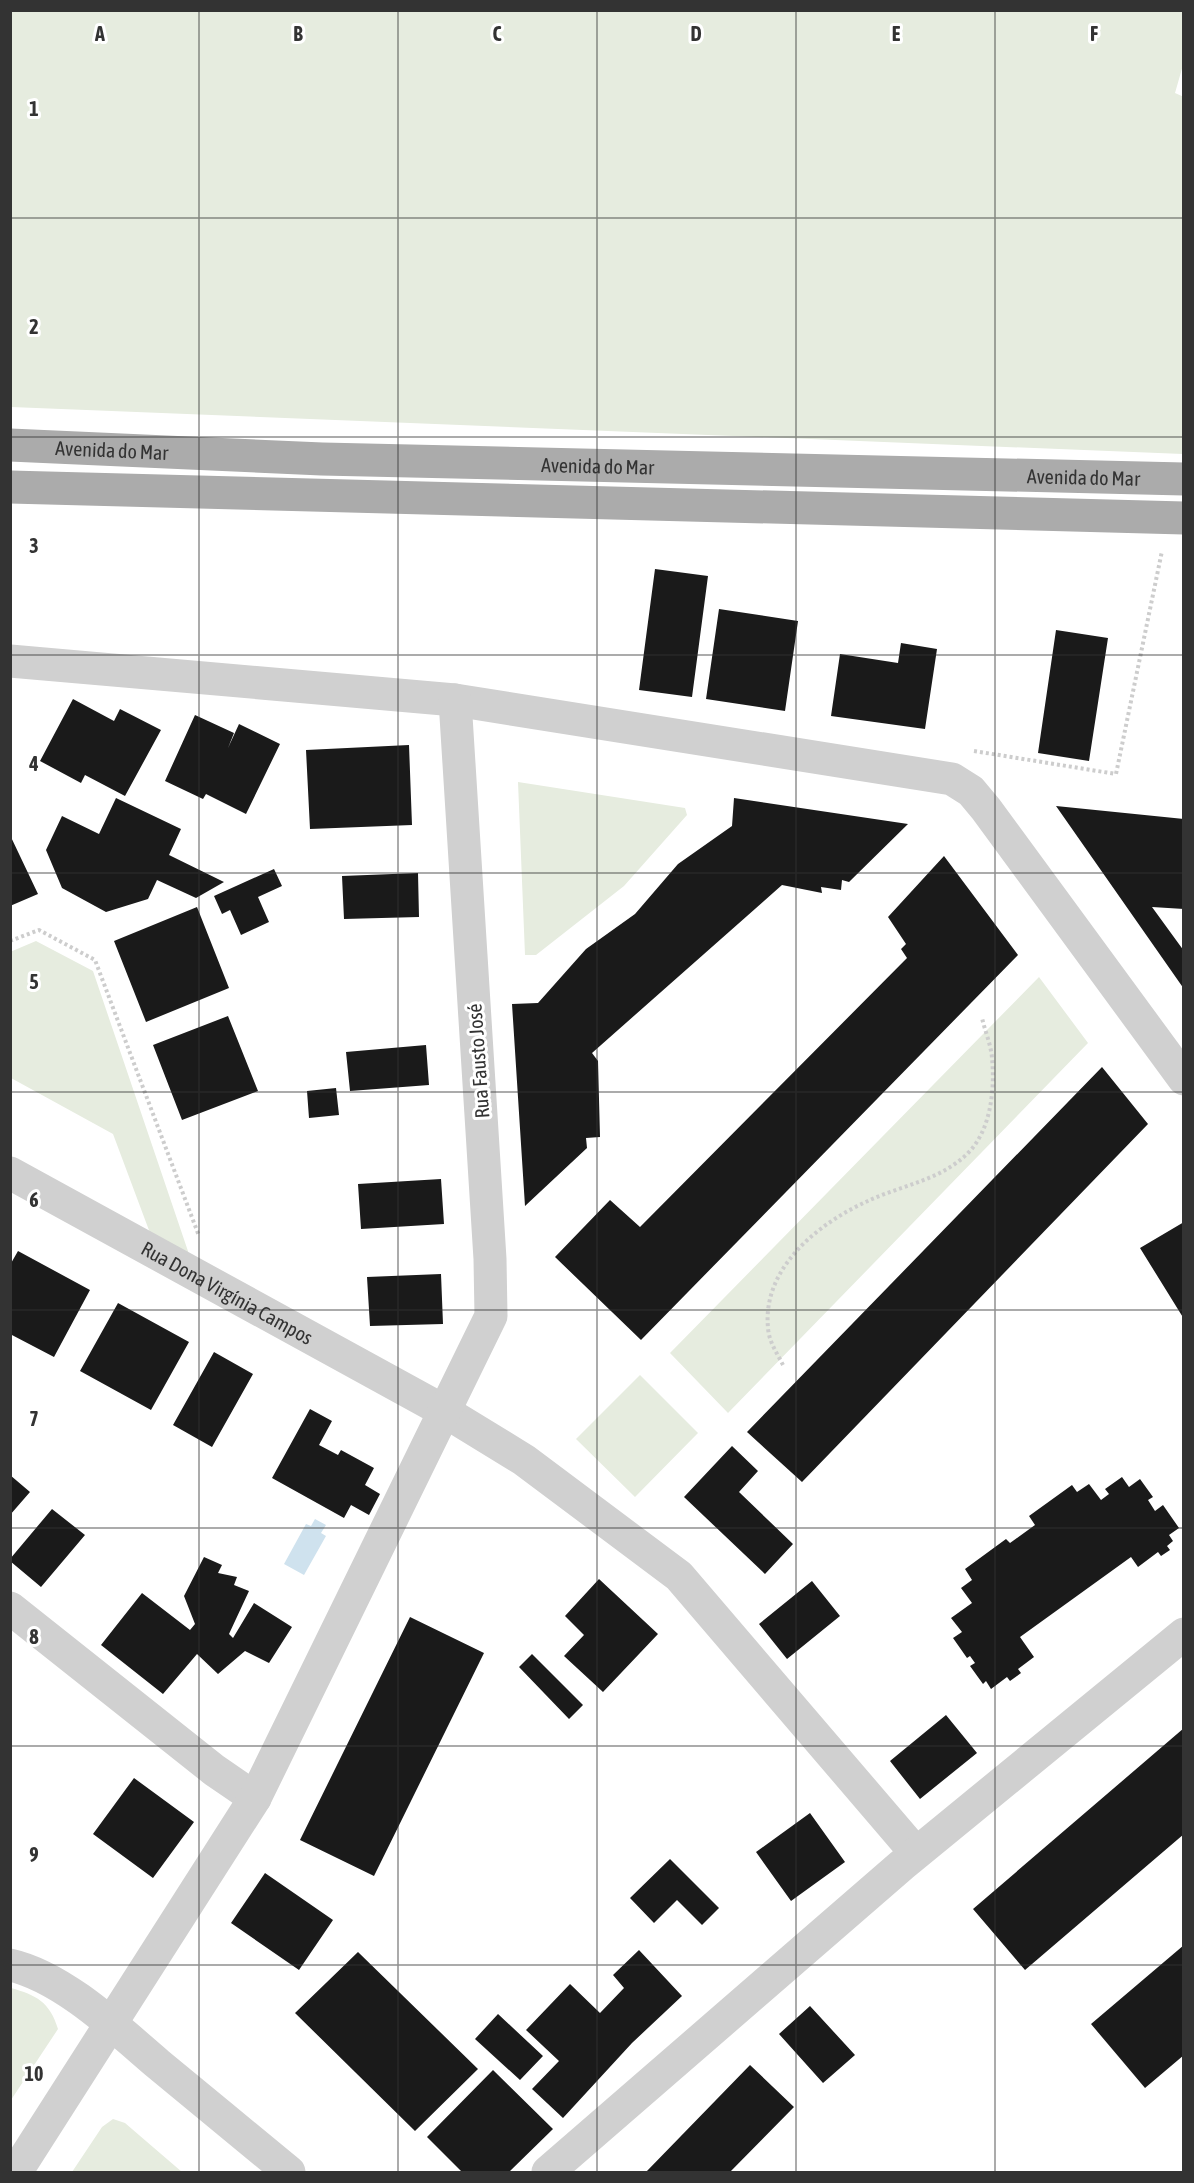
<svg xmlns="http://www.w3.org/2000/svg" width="1194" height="2183" font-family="'Asap Condensed',sans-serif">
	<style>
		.green { fill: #e6ecdf }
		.water { fill: #cfe2ee }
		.building { fill: #1a1a1a }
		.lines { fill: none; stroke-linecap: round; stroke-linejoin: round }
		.path { stroke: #cdcdcd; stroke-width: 4; stroke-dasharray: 3 3; stroke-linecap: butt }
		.minor { stroke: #d0d0d0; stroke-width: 33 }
		.major { stroke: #ababab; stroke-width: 33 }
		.grid { fill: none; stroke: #333; stroke-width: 1.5; stroke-opacity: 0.55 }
		.labels { text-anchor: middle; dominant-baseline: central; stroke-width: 6; stroke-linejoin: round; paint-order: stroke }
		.street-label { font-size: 20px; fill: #333; stroke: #fff }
		.grid-label { font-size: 20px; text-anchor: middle; font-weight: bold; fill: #333; stroke: #fff; stroke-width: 6; stroke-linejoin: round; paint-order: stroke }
	</style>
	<rect width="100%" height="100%" fill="#fff"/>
	<path class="green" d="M11 10 1183 11V65L1175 93 1184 97 1183 454 11 407Z
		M518 782 685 808 687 815 624 886 536 955H525Z
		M36 941 93 971 191 1260 153 1241 113 1134 11 1078 10 952Z
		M1039 977 1088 1043 728 1413 670 1353Z
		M640 1375 698 1433 635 1497 576 1439Z
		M11 1988C36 1995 50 2002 58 2029L11 2100Z
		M113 2119 125 2123 182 2172H72L102 2127Z"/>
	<path class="water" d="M315 1519 326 1525 321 1533 326 1536 304 1575 284 1564 306 1524 311 1526Z"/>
	<path class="building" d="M655 569 708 576 692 697 639 690Z
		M719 609 798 621 785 711 706 699Z
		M1056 630 1108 638 1089 761 1038 753Z
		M901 643 937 649 925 729 831 716 840 654 898 663Z
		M73 699 114 721 120 709 161 730 125 796 85 775 81 783 40 761Z
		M195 715 234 733 228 748 239 724 280 744 246 814 206 794 203 799 165 781Z
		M409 745 412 825 310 829 306 750Z
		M116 798 181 829 169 855 224 882 196 898 157 880 148 899 106 912 62 888 46 850 62 816 99 834Z
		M734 798 908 824 849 882 842 880 841 890 821 887 822 893 782 885 592 1053 598 1061 600 1137 586 1138 587 1148 525 1206 512 1004 538 1003 586 949 635 914 678 864 732 826Z
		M1056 806 1184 819V909L1152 907 1184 951V989Z
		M10 835 38 894 10 906Z
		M944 856 1018 955 641 1340 555 1257 610 1200 640 1227 907 958 901 949 906 944 888 917Z
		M274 869 282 886 258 897 269 922 241 935 230 910 222 914 214 896Z
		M418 873 419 917 344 919 342 876Z
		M197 907 229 988 146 1022 114 941Z
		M228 1016 258 1091 182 1120 153 1045Z
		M426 1045 429 1085 350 1091 346 1052Z
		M1102 1067 1148 1124 802 1482 747 1432Z
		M336 1088 339 1115 309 1118 307 1091Z
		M441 1179 444 1224 361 1229 358 1184Z
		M1184 1222V1319L1140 1248Z
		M18 1251 90 1290 54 1357 10 1334V1265Z
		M441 1274 443 1324 370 1326 367 1277Z
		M118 1303 189 1342 151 1410 80 1371Z
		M214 1352 253 1374 212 1447 173 1425Z
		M310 1409 332 1421 319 1445 338 1455 341 1450 374 1468 365 1485 380 1494 369 1515 351 1505 344 1518 272 1478Z
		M732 1446 758 1471 739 1492 793 1544 765 1574 684 1497Z
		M10 1475 30 1492 10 1515Z
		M1122 1477 1129 1487 1140 1479 1153 1497 1148 1500 1155 1511 1163 1505 1179 1528 1169 1535 1173 1541 1167 1546 1170 1550 1161 1556 1158 1552 1138 1567 1131 1557 1020 1637 1034 1657 1018 1669 1021 1673 1010 1681 1007 1677 991 1689 986 1681 983 1684 970 1666 975 1663 970 1656 967 1658 953 1638 962 1632 951 1618 972 1603 961 1588 972 1580 965 1569 1006 1539 1010 1543 1035 1525 1029 1516 1072 1485 1077 1492 1089 1484 1101 1500 1109 1494 1105 1489Z
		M52 1509 85 1535 41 1587 10 1561V1559Z
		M204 1557 222 1565 218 1573 237 1577 234 1585 249 1591 229 1634 233 1638 254 1603 292 1627 269 1663 245 1651 218 1674 197 1654 163 1694 101 1645 142 1593 190 1630 195 1624 184 1596Z
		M599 1579 658 1634 603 1692 564 1656 584 1635 565 1616Z
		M812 1581 840 1616 787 1659 759 1624Z
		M410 1617 484 1653 374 1876 300 1840Z
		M532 1654 583 1705 569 1719 519 1667Z
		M946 1715 977 1753 920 1799 890 1761Z
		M1184 1728V1834L1025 1970 973 1909Z
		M134 1778 194 1822 153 1878 93 1834Z
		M810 1813 845 1862 791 1901 756 1852Z
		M670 1859 719 1908 702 1925 677 1900 654 1923 630 1898Z
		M265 1873 333 1920 299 1970 231 1923Z
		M1184 1945V2055L1145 2088 1091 2024Z
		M639 1950 682 1996 632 2043 563 2118 532 2089 559 2061 526 2030 570 1984 600 2013 624 1988 613 1975Z
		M358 1952 478 2069 415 2131 295 2013Z
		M810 2006 855 2055 823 2083 779 2034Z
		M498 2014 543 2056 520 2080 475 2039Z
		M750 2065 794 2107 730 2172H646Z
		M493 2070 553 2129 509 2172H462L427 2137Z"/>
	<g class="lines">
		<path class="path" d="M974 751 1116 774 1162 551
			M10 941 39 930 95 960 199 1236
			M783 1365C777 1353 769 1342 768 1328 762 1267 820 1222 870 1200 903 1185 941 1180 968 1153 991 1130 995 1089 992 1058 991 1045 985 1031 982 1018"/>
		<g class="minor">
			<path d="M10 661 455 700 952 779 971 791 986 809 1184 1079"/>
			<path id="s1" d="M10 1173 444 1411 524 1460 679 1576 916 1853"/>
			<path d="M10 1608 214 1770 255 1798"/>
			<path d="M10 1965C63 1977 117 2029 158 2064 202 2100 245 2136 289 2172"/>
			<path d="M16 2172 255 1798 491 1316 490 1259 455 700"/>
			<path d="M548 2172 902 1865 1184 1634"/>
		</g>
		<g class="major">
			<path id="s2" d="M10 445 322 459 1184 479"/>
			<path d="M10 487 1184 518"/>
		</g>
	</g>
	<path class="grid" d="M199 10V2172M398 10V2172M597 10V2172M796 10V2172M995 10V2172M10 218H1184M10 437H1184M10 655H1184M10 873H1184M10 1092H1184M10 1310H1184M10 1528H1184M10 1746H1184M10 1965H1184"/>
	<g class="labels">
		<g class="street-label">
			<text stroke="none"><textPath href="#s2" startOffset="102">Avenida do Mar</textPath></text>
			<text stroke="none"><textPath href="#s2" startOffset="588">Avenida do Mar</textPath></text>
			<text stroke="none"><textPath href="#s2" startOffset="1074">Avenida do Mar</textPath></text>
			<text transform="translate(478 1061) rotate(-94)">Rua Fausto José</text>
			<text stroke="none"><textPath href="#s1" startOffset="248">Rua Dona Virgínia Campos</textPath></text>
		</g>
	</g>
	<g class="grid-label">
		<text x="100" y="41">A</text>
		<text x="298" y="41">B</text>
		<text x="497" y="41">C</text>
		<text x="696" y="41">D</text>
		<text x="896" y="41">E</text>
		<text x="1094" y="41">F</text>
		<text x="34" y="116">1</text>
		<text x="34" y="334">2</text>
		<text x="34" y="553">3</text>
		<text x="34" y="771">4</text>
		<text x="34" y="989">5</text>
		<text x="34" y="1207">6</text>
		<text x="34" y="1426">7</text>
		<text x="34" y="1644">8</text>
		<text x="34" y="1862">9</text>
		<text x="34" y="2081">10</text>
	</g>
	<rect width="1194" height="2183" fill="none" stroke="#333333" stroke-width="24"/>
</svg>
